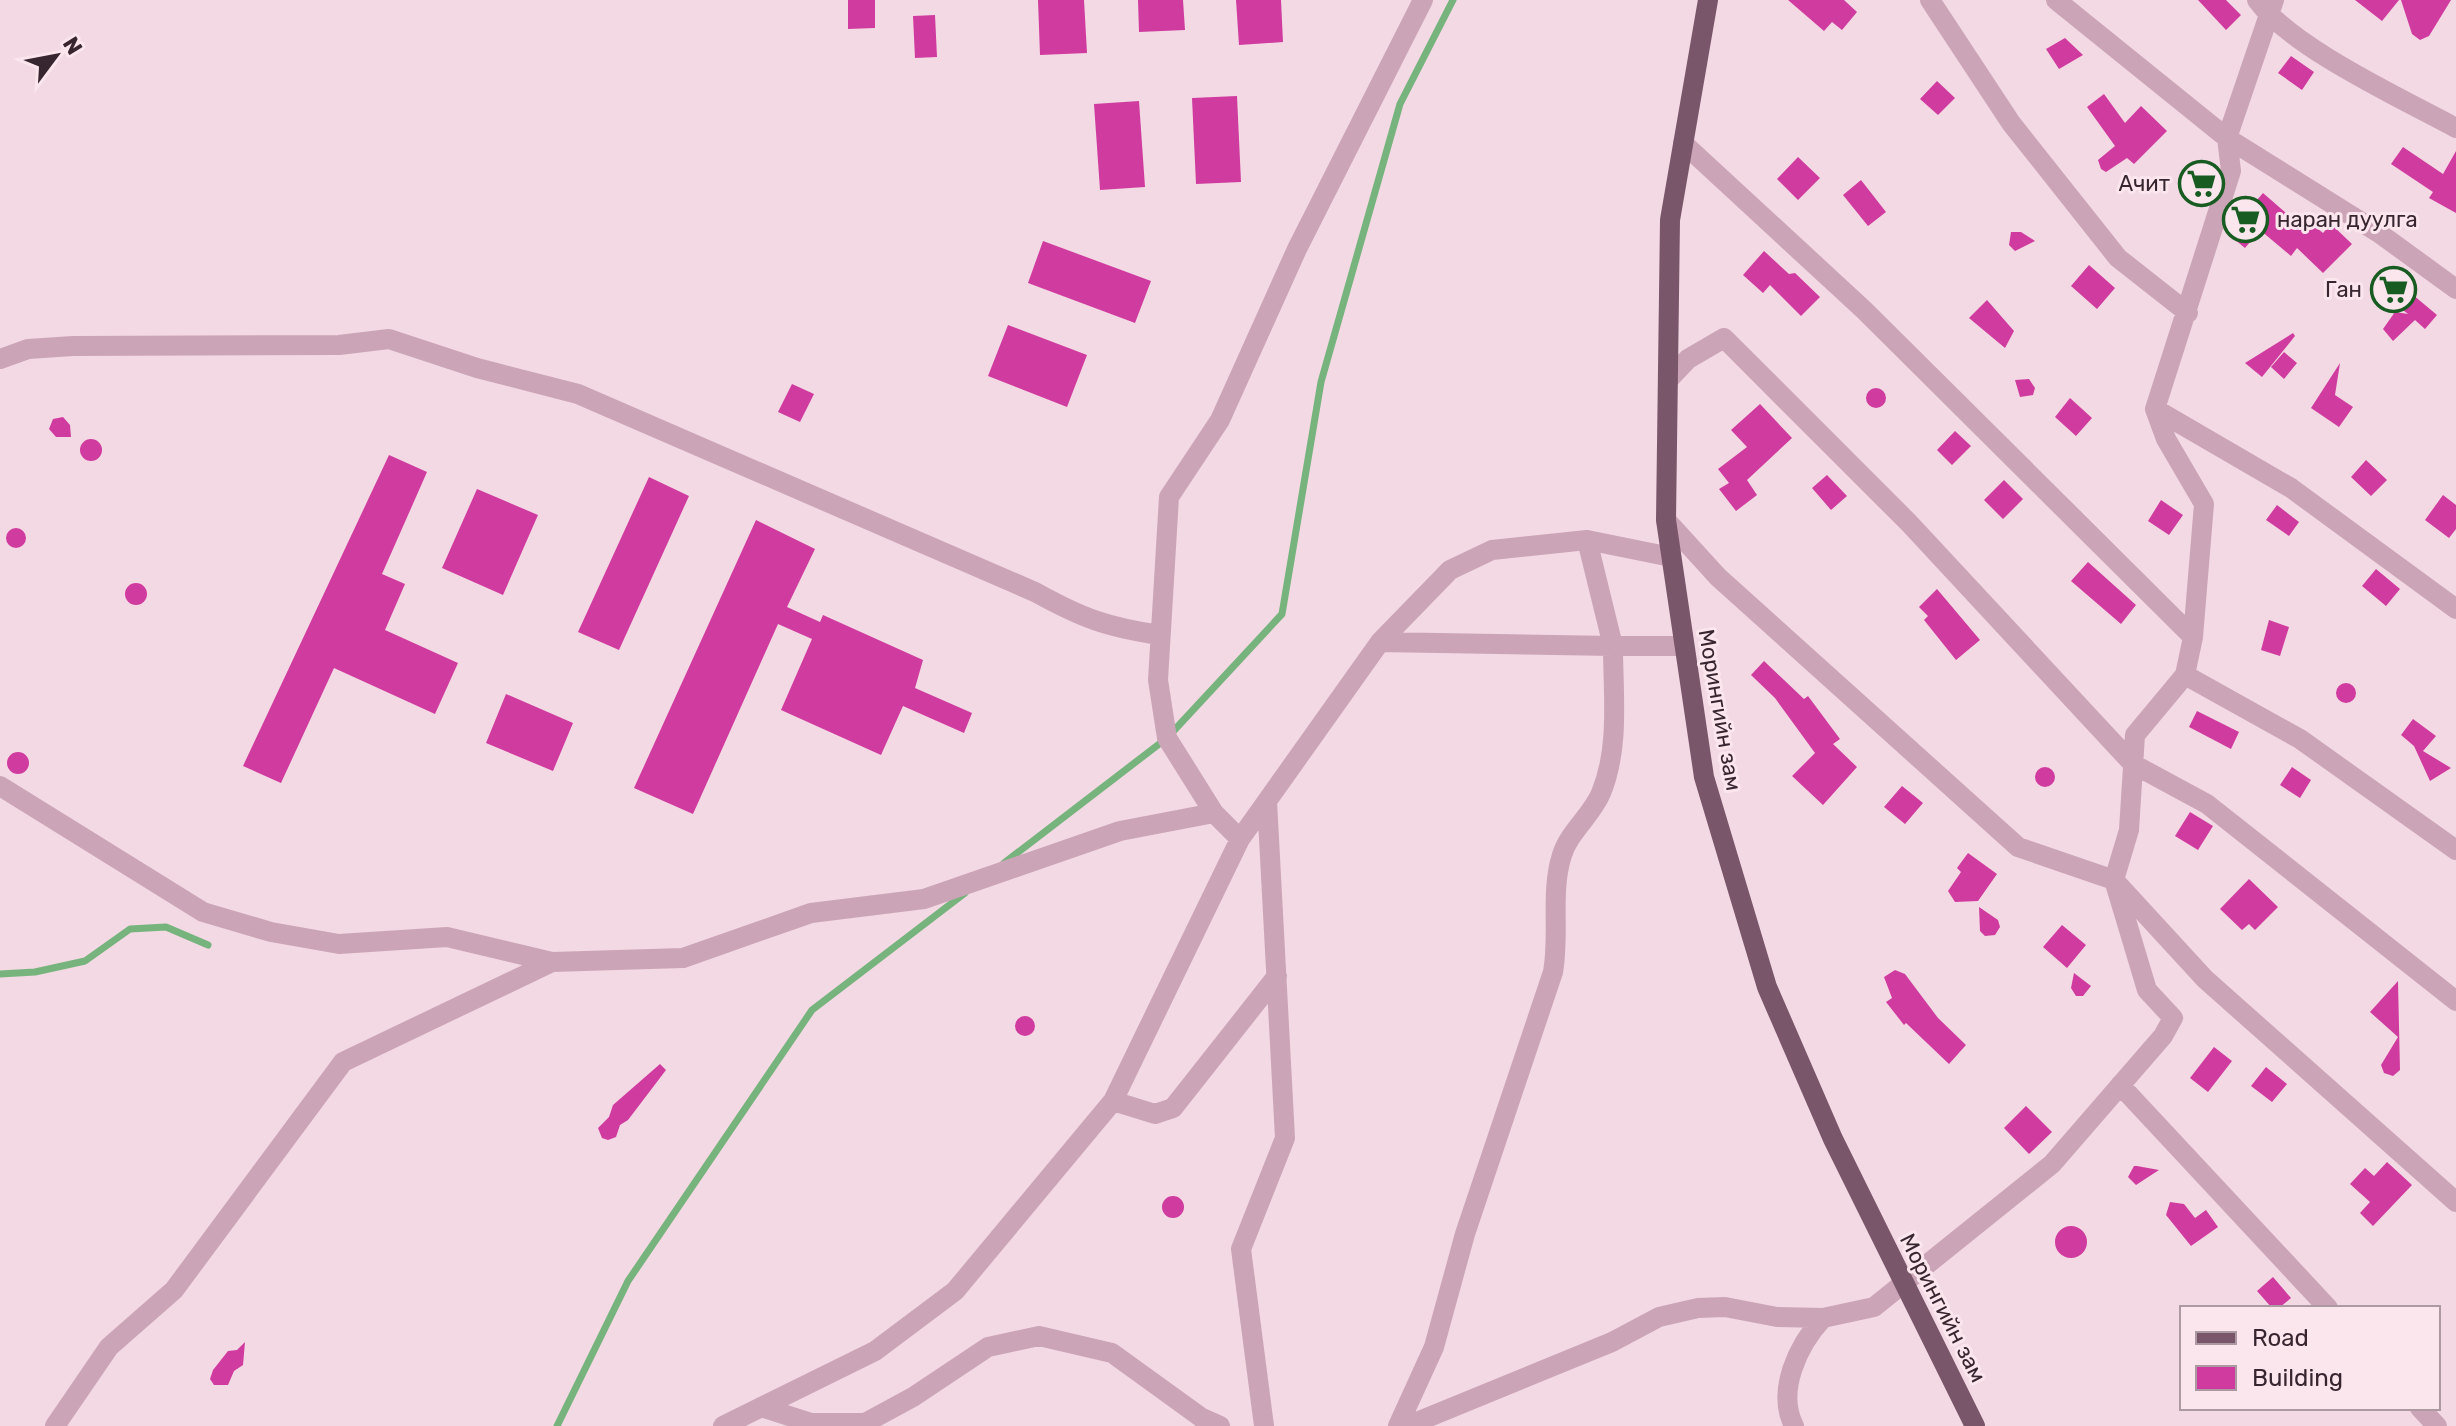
<svg xmlns="http://www.w3.org/2000/svg" width="2456" height="1426" font-family="Rubik,sans-serif">
	<style>
		.lines { fill: none; stroke-linecap: round; stroke-linejoin: round }
		.stream { stroke: #76b37d; stroke-width: 7 }
		.building { fill: #d03b9f }
		.minor { stroke: #cca4b7; stroke-width: 20 }
		.major { stroke: #7a566b; stroke-width: 20 }
		.labels { text-anchor: middle; dominant-baseline: central; stroke-width: 6; stroke-linejoin: round; paint-order: stroke }
		.poi-label { font-size: 22px; fill: #372630; stroke: #fbe6ee; text-anchor: end }
		.street-label { font-size: 22px; fill: #372630; stroke: #fbe6ee }
	</style>
	<rect width="100%" height="100%" fill="#f3d9e3"/>
	<g class="lines">
		<path class="stream" d="M1004 863 1167 738 1282 614 1321 382 1400 104 1453 0
			M0 974 35 972 85 961 130 929 166 927 208 945
			M557 1426 628 1281 812 1010 965 893"/>
	</g>
	<path class="building" d="M848 0H875V28L848 29Z
		M1038 0H1084L1087 53 1040 55Z
		M1138 0H1183L1185 30 1139 32Z
		M1236 0H1281L1283 42 1239 45Z
		M1788 0H1844L1857 12 1842 30 1832 22 1824 31Z
		M2198 0H2226L2241 15 2226 30Z
		M2355 0H2399L2382 21Z
		M2401 0H2451L2429 36 2420 40 2412 34Z
		M935 15 937 57 915 58 913 16Z
		M2065 38 2083 55 2059 69 2046 49Z
		M2291 56 2314 72 2302 90 2278 73Z
		M1937 81 1955 98 1938 115 1920 99Z
		M2104 94 2125 123 2141 106 2167 131 2134 164 2127 158 2106 172 2101 169 2098 160 2115 146 2087 107Z
		M1237 96 1241 182 1196 184 1192 98Z
		M1139 101 1145 187 1100 190 1094 104Z
		M2403 147 2443 174 2456 151V213L2429 198 2433 192 2391 164Z
		M1798 157 1820 178 1798 200 1777 179Z
		M1861 180 1886 212 1868 226 1843 195Z
		M2263 193 2293 219 2298 212 2323 233 2331 224 2352 244 2323 273 2297 248 2291 256 2260 230 2245 248 2228 234Z
		M2011 232H2021L2035 241 2015 251 2009 245Z
		M1043 241 1151 281 1135 323 1028 283Z
		M1764 251 1789 274 1795 273 1820 297 1801 316 1770 285 1763 293 1743 275Z
		M2089 265 2115 288 2097 309 2071 286Z
		M2394 279 2437 315 2425 329 2415 320 2393 341 2383 329 2395 312 2408 314 2384 295Z
		M1987 300 2014 331 2005 348 1969 318Z
		M1008 325 1087 355 1067 407 988 376Z
		M2293 333 2295 336 2262 377 2245 363Z
		M2284 352 2297 363 2284 379 2271 367Z
		M2340 363 2335 395 2353 407 2339 427 2311 408Z
		M2029 379 2035 388 2033 395 2020 397 2015 380Z
		M792 384 814 394 800 422 778 412Z
		M1866 398a10 10 0 1 1 20 0a10 10 0 1 1-20 0Z
		M2070 398 2092 418 2076 436 2055 417Z
		M1760 404 1792 438 1747 480 1757 495 1736 511 1719 489 1729 483 1718 469 1747 447 1731 430Z
		M63 417 70 425 71 437H56L49 429 53 419Z
		M1955 431 1971 446 1952 465 1937 450Z
		M80 450a11 11 0 1 1 22 0a11 11 0 1 1-22 0Z
		M389 455 427 472 382 574 405 584 385 630 458 663 435 714 334 668 281 783 243 766Z
		M2366 460 2387 480 2371 496 2351 477Z
		M1827 475 1847 496 1831 510 1812 488Z
		M649 477 689 496 619 650 578 632Z
		M2004 480 2023 499 2003 519 1984 500Z
		M477 489 538 515 503 595 442 568Z
		M2443 495 2456 505V529L2449 538 2425 520Z
		M2161 500 2183 515 2169 535 2148 521Z
		M2277 505 2299 522 2289 536 2266 520Z
		M756 520 815 549 787 607 820 622 823 615 923 660 915 688 972 713 964 733 903 706 881 755 781 710 812 639 778 624 693 814 634 788Z
		M6 538a10 10 0 1 1 20 0a10 10 0 1 1-20 0Z
		M2088 562 2136 605 2121 624 2071 581Z
		M2376 569 2400 589 2386 606 2362 586Z
		M125 594a11 11 0 1 1 22 0a11 11 0 1 1-22 0Z
		M1937 589 1980 640 1956 660 1924 620 1928 616 1919 607Z
		M2269 620 2289 627 2280 656 2261 650Z
		M1764 661 1804 699 1808 696 1840 739 1833 744 1857 767 1823 805 1792 776 1815 753 1775 698 1751 675Z
		M2336 693a10 10 0 1 1 20 0a10 10 0 1 1-20 0Z
		M506 694 573 723 553 771 486 743Z
		M2197 711 2239 732 2231 749 2189 727Z
		M2413 719 2436 736 2423 751 2451 768 2430 781 2414 746 2401 735Z
		M7 763a11 11 0 1 1 22 0a11 11 0 1 1-22 0Z
		M2292 767 2311 780 2300 798 2280 785Z
		M2035 777a10 10 0 1 1 20 0a10 10 0 1 1-20 0Z
		M1902 786 1923 803 1905 824 1884 807Z
		M2190 812 2213 826 2198 850 2175 836Z
		M1968 853 1997 874 1978 901 1955 902 1948 891 1961 872 1957 868Z
		M2249 879 2278 907 2255 930 2249 924 2242 930 2220 909Z
		M1979 907 1998 920 2000 927 1995 935 1985 936 1980 931Z
		M2062 925 2086 945 2067 968 2043 947Z
		M1895 970 1905 974 1938 1018 1966 1045 1949 1064 1906 1023 1904 1025 1886 1002 1892 998 1884 977Z
		M2074 973 2091 986 2083 996H2076L2071 988Z
		M2398 981 2400 1070 2393 1076 2384 1073 2381 1065 2398 1037 2370 1012Z
		M1015 1026a10 10 0 1 1 20 0a10 10 0 1 1-20 0Z
		M2214 1047 2232 1061 2208 1092 2190 1078Z
		M660 1064 666 1070 628 1120 620 1125 616 1137 608 1140 602 1138 598 1128 609 1117 613 1105Z
		M2266 1067 2287 1084 2272 1102 2251 1086Z
		M2026 1106 2052 1132 2029 1154 2004 1128Z
		M2387 1162 2412 1185 2373 1226 2360 1213 2370 1202 2350 1184 2365 1168 2374 1176Z
		M2134 1166H2137L2159 1170 2136 1185 2128 1177Z
		M1162 1207a11 11 0 1 1 22 0a11 11 0 1 1-22 0Z
		M2170 1202 2184 1204 2195 1218 2206 1210 2218 1227 2191 1246 2166 1215Z
		M2055 1242a16 16 0 1 1 32 0a16 16 0 1 1-32 0Z
		M2273 1277 2291 1298 2279 1308H2272L2257 1291Z
		M245 1342 243 1365 234 1371 228 1385H214L210 1379 213 1370 228 1351 237 1350Z"/>
	<g class="lines">
		<path class="minor" d="M1930 0 2011 123 2118 258 2188 313
			M2257 0C2292 48 2401 98 2456 128
			M2274 0 2227 138 2379 233 2456 289
			M1683 143 1864 310 2193 637
			M0 359 28 349 73 346 339 345 389 339 477 368 578 394 1035 592C1082 618 1106 627 1160 635
			M1669 379 1688 359 1724 338 1909 523 2133 764 2207 804 2456 1001
			M2155 409 2291 488 2456 609
			M1666 520 1718 577 2018 847 2114 880 2205 979 2456 1202
			M1587 540 1613 646H1683
			M1380 642 1613 646C1613 694 1620 747 1601 793 1592 815 1569 832 1562 855 1550 892 1560 934 1553 972L1465 1234 1434 1347 1398 1426
			M2185 675 2300 739 2456 850
			M0 786 203 912 271 932 339 944 447 937 552 962 683 958 811 913 924 899 1120 831 1214 813
			M1240 839 1214 813 1167 738 1158 680 1169 497 1220 420 1297 249 1423 0
			M2120 1085 2328 1308
			M1113 1101 1155 1114 1173 1108 1277 976
			M761 1407 811 1423H865L913 1397 988 1347 1039 1336 1112 1353 1202 1418 1220 1426
			M2420 1408 2437 1426
			M55 1426 109 1347 174 1290 343 1062 552 962
			M723 1426 875 1351 955 1291 1113 1101 1240 839 1380 642 1450 570 1492 550 1587 540 1671 557
			M1264 1426 1241 1249 1285 1138 1267 801
			M1407 1426 1612 1342 1659 1317 1698 1308 1725 1307 1777 1317 1823 1318 1874 1307 2052 1164 2163 1036 2173 1018 2147 990 2114 880 2129 830 2135 735 2185 675 2193 637 2204 504 2166 439 2155 409 2231 171 2227 138 2056 0
			M1794 1426C1776 1391 1798 1345 1823 1318"/>
		<path class="major" d="M1708 0 1670 220 1666 520 1704 777 1767 987 1833 1139 1975 1426"/>
	</g>
	<defs>
		<symbol id="supermarket-ring" viewBox="-11 -11 22 22"><circle r="9.5" fill="#fbe6ee" stroke="#185c22" stroke-width="1.5"/><path d="M-6-5.5h2.5l.6 2H6L4.5 2H-2.5L-4.4-4H-6ZM-1.5 3.2a1.3 1.3 0 1 0 .1 0ZM3 3.2a1.3 1.3 0 1 0 .1 0Z" fill="#185c22"/></symbol>
	</defs>
	<g fill-rule="evenodd">
		<use href="#supermarket-ring" x="2176" y="158" width="51" height="51"/>
		<use href="#supermarket-ring" x="2220" y="194" width="51" height="51"/>
		<use href="#supermarket-ring" x="2368" y="264" width="51" height="51"/>
	</g>
	<g class="labels">
		<g class="poi-label">
			<text x="2170" y="183">Ачит</text>
			<text x="2277" y="219" text-anchor="start">наран дуулга</text>
			<text x="2362" y="289">Ган</text>
		</g>
		<g class="street-label">
			<text transform="translate(1720 710) rotate(80)">Морингийн зам</text>
			<text transform="translate(1943 1308) rotate(63)">Морингийн зам</text>
		</g>
	</g>
	<rect x="2180" y="1306" width="260" height="104" fill="#fbe6ee" stroke="#ad99a2" stroke-width="2"/>
	<rect x="2196" y="1332" width="40" height="12" fill="#7a566b" stroke="#ad99a2" stroke-width="2"/>
	<text x="2252" y="1346" font-size="24" fill="#372630">Road</text>
	<rect x="2196" y="1366" width="40" height="24" fill="#d03b9f" stroke="#ad99a2" stroke-width="2"/>
	<text x="2252" y="1386" font-size="24" fill="#372630">Building</text>
	<g transform="translate(56 56) rotate(58)" stroke="#fbe6ee" stroke-width="6" paint-order="stroke">
	<path d="M0-6L14 30L0 20L-14 30Z" fill="#372630"/>
	<text y="-12" font-size="22" font-weight="bold" text-anchor="middle" fill="#372630">N</text>
	</g>
</svg>
